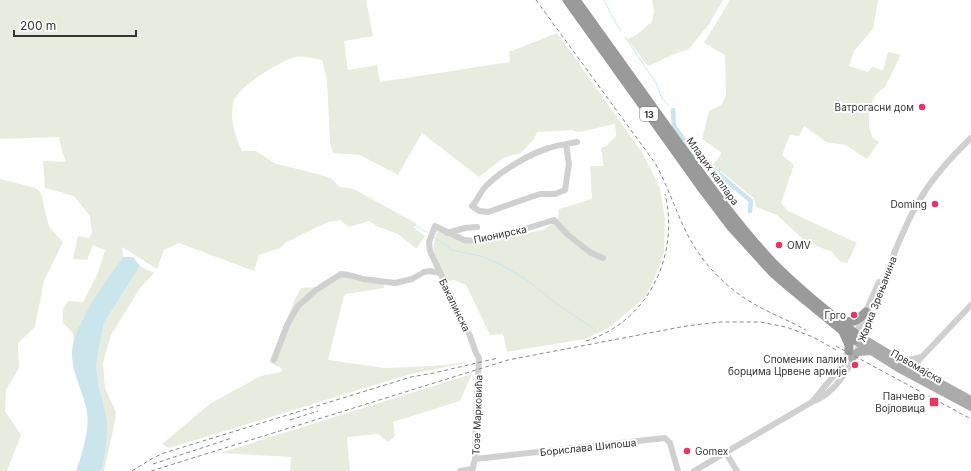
<svg xmlns="http://www.w3.org/2000/svg" width="971" height="471" font-family="Inter,sans-serif">
	<style>
		.green { fill: #e8ecde }
		.water { fill: #cbe5ec }
		.lines { fill: none; stroke-linecap: round; stroke-linejoin: round }
		.stream { stroke: #cbe5ec; stroke-width: 1 }
		.canal { stroke: #cbe5ec; stroke-width: 4.5 }
		.minor { stroke: #d0d0d0; stroke-width: 6 }
		.major { stroke: #ababab; stroke-width: 8 }
		.highway { stroke: #9a9a9a; stroke-width: 9 }
		.rail { stroke: #888; stroke-width: 1; stroke-dasharray: 4 3; stroke-linecap: butt }
		.poi-dot { fill: #e93561; stroke: #fff; stroke-width: 1.5 }
		.labels { text-anchor: middle; dominant-baseline: central; stroke-width: 4; stroke-linejoin: round; paint-order: stroke }
		.shield { fill: #fff; stroke: #707070; stroke-width: 1 }
		.shield-label { font-size: 9px; font-weight: bold; fill: #333 }
		.poi-label { font-size: 10px; fill: #333; stroke: #fff; text-anchor: end }
		.street-label { font-size: 10px; fill: #333; stroke: #fff }
	</style>
	<rect width="100%" height="100%" fill="#fff"/>
	<path class="green" d="M0 0H366L373 36 344 41 348 70 377 65 380 82 510 62 509 52 557 33 643 154 660 188 665 219 664 253 655 277 645 297 610 327 585 339 507 352 503 334 490 335 466 285 453 280 446 282 433 249 437 230 471 244 543 230 558 220 559 209 592 199 590 166H604L601 148 605 147 616 136 615 124 579 132 572 130 537 132 534 139 521 153 503 158 479 177 422 133 398 175 360 155 333 153 330 142 327 79 322 60C316 59 301 55 295 57 281 61 237 87 234 101 229 119 235 135 242 151H256L274 163 317 174 331 178 340 187 354 189 417 224 413 227 425 236 416 249 398 234 376 226 369 221 349 227 340 220 329 222 315 228 285 243 280 248 259 255 254 271 179 243 164 250 157 269 122 247 123 257 80 323 75 356 73 333 63 323V309L68 301 83 302 98 273 105 250 93 245 87 260 73 259 78 236 89 238 92 233 90 216 74 196 45 188 43 161 66 162 62 151 59 137 0 139Z
		M652 0H723L709 24 689 49 672 55 653 64 648 66 627 39C638 36 643 28 652 22L654 11Z
		M730 0H878L873 29 854 51 849 66 868 72 872 67 883 70 888 52 901 55 885 87 876 94 872 102 869 115V127L872 137 879 142 867 159 845 145 826 142 804 126 799 136 790 135 782 155 794 165 781 203 788 211 857 243 847 263 841 262 831 251 824 249 804 240 777 215 756 207 754 198 713 165 722 153 702 139 709 111 722 105 726 94 725 55 704 43Z
		M0 179 36 188 41 193 49 227 63 242 44 281 35 327 18 343 19 368 6 390 5 411 21 435 7 471H0Z
		M140 266 154 273 140 288 111 335 103 363 105 388 116 412 114 426 104 471H100L103 466 107 440 96 365 100 343 104 323Z
		M344 271 359 276 383 279 384 288 346 294 344 296 328 360 385 368 432 366 471 362 407 375 169 448 162 444 211 403 261 376 281 372 283 369 269 362 295 299 301 288 319 287Z
		M472 374 460 401 393 422 395 436 388 442 378 434 347 437 350 471H290L291 457 220 453Z"/>
	<path class="water" d="M123 257H133L140 266 104 323 100 343 96 365 99 387 107 420V440L103 466 100 471H76C82 455 90 428 87 412 83 388 68 368 73 344 79 317 107 280 123 257Z"/>
	<g class="lines">
		<path class="stream" d="M604 0 614 20 621 31
			M625 37 656 83 662 98 668 105
			M413 224 426 232
			M434 237 452 250 480 256 496 262 524 278 557 304 593 328"/>
		<path class="canal" d="M673 110 674 126 694 153 751 201 750 211"/>
		<path class="minor" d="M566 144 569 164 565 190 555 194H540L531 197 488 212 479 211 472 206C478 200 480 192 486 186 499 172 531 153 549 148 558 145 568 144 577 142
			M447 233 465 228 477 227
			M894 253C901 238 907 222 915 208 929 181 949 159 971 138
			M855 336 879 282
			M274 360 287 325 298 306 316 290 341 274 353 276 363 279 395 283 412 279 424 272 430 271 440 273
			M902 362 921 357
			M919 372 917 368 918 361 971 305
			M812 402 840 368 850 348
			M726 453 737 471
			M475 459 665 438 670 443 678 471
			M460 471 472 469
			M472 471 475 459 476 415 479 358 476 353 470 336 430 251 429 242 435 226 464 240 477 241 495 238 554 220 567 234 591 253 603 258
			M694 471 812 402C849 389 865 331 877 298 883 282 890 266 896 249"/>
		<path class="major" d="M856 334 902 362 971 400
			M854 340 900 369 971 407
			M852 358 858 352 871 351"/>
		<path class="highway" d="M567 0 700 186 731 227 772 272 788 286 854 340
			M576 0C609 46 642 92 675 138 707 182 738 226 775 265 800 290 828 312 856 334
			M840 320C853 323 856 322 866 312
			M844 334 849 345V351"/>
		<path class="rail" d="M536 0 655 163C669 188 677 216 691 241 704 264 723 284 746 299 764 311 786 319 806 330
			M586 341C648 322 680 255 665 194
			M836 346 971 419
			M290 420 318 411
			M153 464 232 438
			M132 471 153 458 164 453 411 377 434 373 498 358
			M151 471 508 360 686 326 720 322H760L786 327 797 331 813 337 838 351"/>
	</g>
	<g class="poi-dot">
		<circle cx="922" cy="107" r="4"/>
		<circle cx="935" cy="204" r="4"/>
		<circle cx="779" cy="245" r="4"/>
		<circle cx="854" cy="315" r="4"/>
		<circle cx="855" cy="365" r="4"/>
		<rect x="929" y="397" width="10" height="10" rx="2"/>
		<circle cx="687" cy="451" r="4"/>
	</g>
	<g class="labels">
		<rect class="shield" x="640" y="107" width="18" height="14" rx="3"/>
		<g class="shield-label">
			<text x="649" y="114">13</text>
		</g>
		<g class="poi-label">
			<text x="914" y="107">Ватрогасни дом</text>
			<text x="927" y="204">Doming</text>
			<text x="787" y="245" text-anchor="start">OMV</text>
			<text x="846" y="315">Грго</text>
			<text x="847" y="359">Споменик палим<tspan x="847" dy="12">борцима Црвене армије</tspan></text>
			<text x="925" y="396">Панчево<tspan x="925" dy="12">Војловица</tspan></text>
			<text x="695" y="451" text-anchor="start">Gomex</text>
		</g>
		<g class="street-label">
			<text transform="translate(713 171) rotate(54)">Младих каплара</text>
			<text transform="translate(500 234) rotate(-12)">Пионирска</text>
			<text transform="translate(877 299) rotate(-69)">Жарка Зрењанина</text>
			<text transform="translate(455 305) rotate(64)">Бакалинска</text>
			<text transform="translate(917 366) rotate(30)">Првомајска</text>
			<text transform="translate(477 415) rotate(-88)">Тозе Марковића</text>
			<text transform="translate(588 447) rotate(-6)">Борислава Шипоша</text>
		</g>
	</g>
	<path d="M14 30v6h122v-6" fill="none" stroke="#333333" stroke-width="2"/>
	<text x="20" y="30" font-size="12" fill="#333333" stroke="#ffffff" stroke-width="3" paint-order="stroke">200 m</text>
</svg>
